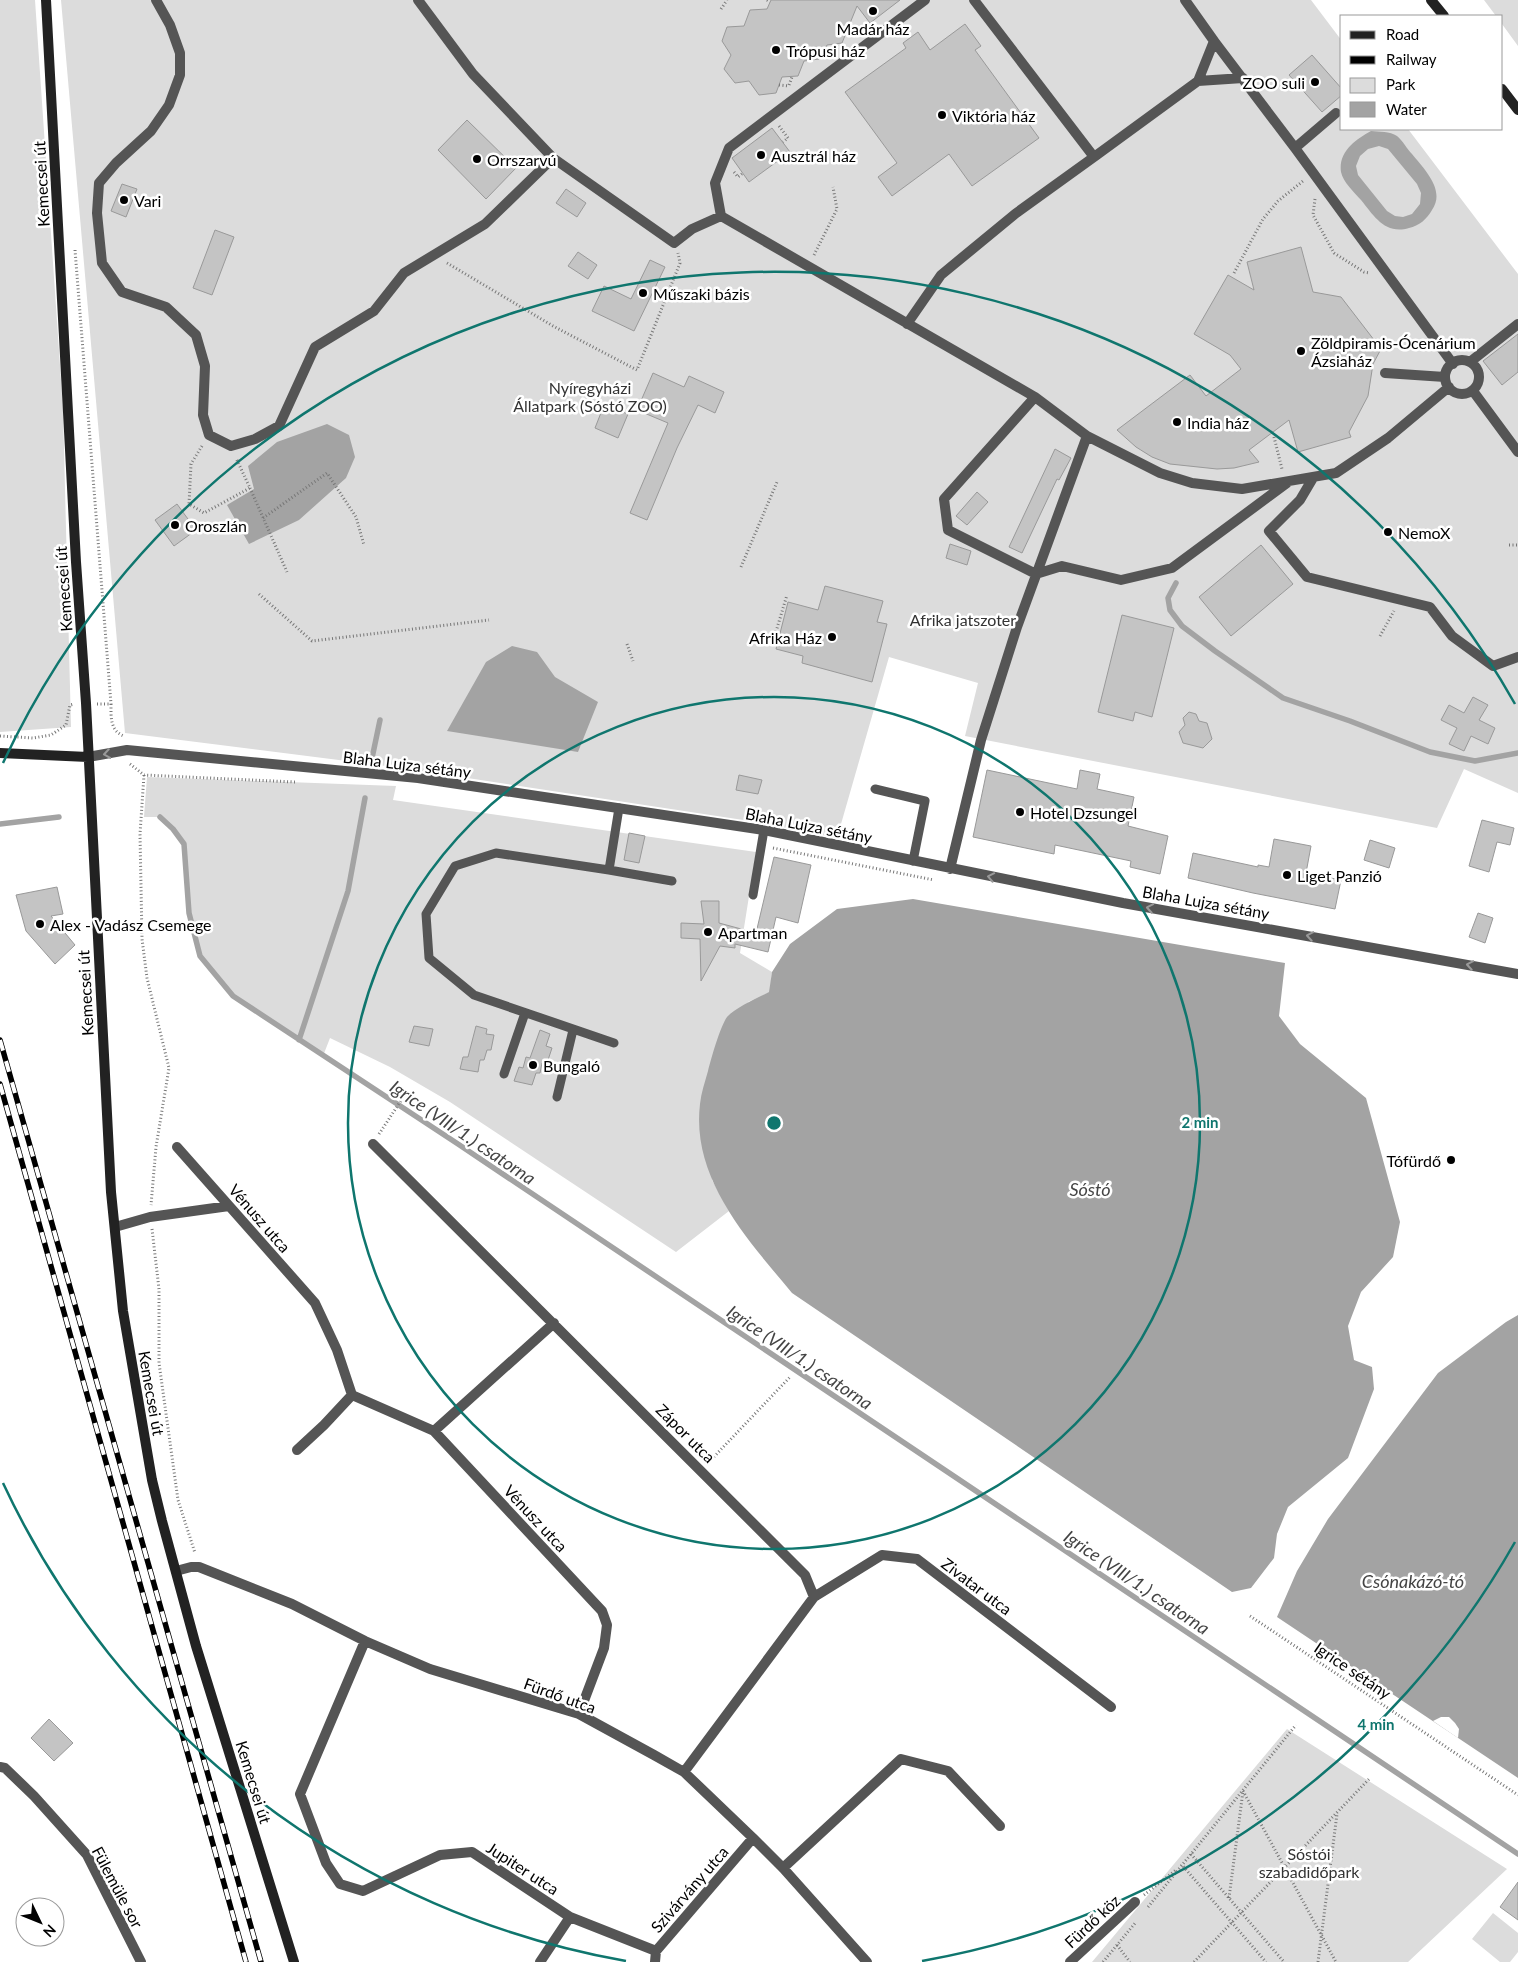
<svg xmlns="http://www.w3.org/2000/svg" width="1518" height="1962" font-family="Lato,sans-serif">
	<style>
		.green { fill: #dcdcdc }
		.water { fill: #a3a3a3; fill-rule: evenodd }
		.pier { fill: #fff }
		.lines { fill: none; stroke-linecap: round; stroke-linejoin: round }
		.stream { stroke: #a3a3a3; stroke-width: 5.5 }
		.building { fill: #c4c4c4; stroke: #999 }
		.path { stroke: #777; stroke-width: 3; stroke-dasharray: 1 2.5; stroke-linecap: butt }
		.lane { stroke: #555; stroke-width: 9 }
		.street { stroke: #555; stroke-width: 10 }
		.secondary { stroke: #222; stroke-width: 10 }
		.rail-casing { stroke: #000; stroke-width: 5.5 }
		.rail { stroke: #fff; stroke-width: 4; stroke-dasharray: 11; stroke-linecap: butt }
		.oneway { stroke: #999 }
		.ring { fill: none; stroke: #0f766e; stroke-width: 2.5 }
		.poi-dot { fill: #000; stroke: #fff; stroke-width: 2 }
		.labels { text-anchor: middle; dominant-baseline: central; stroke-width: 5; stroke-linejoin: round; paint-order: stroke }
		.poi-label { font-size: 16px; fill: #000; stroke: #fff; text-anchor: start }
		.street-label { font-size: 16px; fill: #000; stroke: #fff }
		.park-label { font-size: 16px; fill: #333; stroke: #fff }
		.water-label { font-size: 18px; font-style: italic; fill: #444; stroke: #fff }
		.centre { fill: #0f766e; stroke: #fff; stroke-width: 2.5 }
		.ring-label { font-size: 15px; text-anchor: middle; font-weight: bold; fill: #0f766e; stroke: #fff; stroke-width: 5; stroke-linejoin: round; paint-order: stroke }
	</style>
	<rect width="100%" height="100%" fill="#fff"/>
	<path class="green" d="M0 0H35L63 409 71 727 0 732Z
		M61 0H1311L1342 41V129H1408L1518 274V793L1464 769 1437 828 965 736 978 683 889 657 837 838 763 823 402 768 125 733Z
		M1484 0H1518V46L1502 24V16H1496Z
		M147 777 396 786 393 800 756 852 740 953 772 972 770 992 748 1002 712 1180 729 1211 676 1252 450 1102 390 1067 330 1038 323 1056 233 996 200 956 189 913 184 844 173 829 160 817H144Z
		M1287 1729 1507 1869 1408 1962H1092Z
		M1493 1913 1518 1933V1952L1510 1962H1500L1472 1939Z"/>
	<path class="water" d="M1371 131C1379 132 1390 131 1397 136 1403 141 1407 149 1412 154 1424 169 1446 190 1432 210 1427 219 1419 226 1409 228 1385 235 1374 216 1361 200 1354 192 1343 182 1341 172 1338 152 1356 139 1371 131ZM1379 146 1388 149 1417 184 1421 193 1420 204 1412 214 1403 217 1395 216 1387 211 1358 175 1356 166 1360 156 1368 149Z
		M327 424 349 435 355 457 346 478 299 520 249 544 227 505 254 489 248 466 277 442Z
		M512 646 537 652 555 677 598 702 578 752 447 731 486 662Z
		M913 899 1285 963 1279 1016 1300 1044 1366 1098 1400 1222 1393 1257 1361 1292 1348 1326 1354 1360 1372 1367 1374 1389 1348 1458 1288 1507 1277 1534 1274 1558 1251 1588 1232 1592 792 1293C748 1240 691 1179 700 1104 701 1093 705 1082 708 1071 711 1059 720 1027 727 1017 736 1007 757 998 769 992L772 972 790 944 837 909Z
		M1518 1315V1778L1277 1617 1297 1571 1328 1519 1438 1373 1506 1322Z"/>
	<path class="pier" d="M1441 1717H1449L1455 1723 1459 1729 1458 1738 1433 1721Z"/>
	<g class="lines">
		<path class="stream" d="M1176 583 1168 598 1170 610 1182 626 1215 651 1283 698 1350 721 1430 752 1475 761 1518 753
			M371 763 380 720
			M160 817 173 829 184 844 189 913 200 956 233 996 458 1144 1518 1854
			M0 824 59 817
			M299 1040 348 891 365 798"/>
	</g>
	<path class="building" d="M771 0H900L870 23 857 6 842 43 827 45 819 59 804 61 798 76 782 77 776 93 759 95 749 81 735 83 724 69 731 55 722 41 727 27 744 26 750 10 767 9Z
		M965 24 981 46 975 50 1039 138 972 186 949 154 892 196 878 177 897 163 845 92 906 48 903 43 918 32 930 50Z
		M1312 55 1342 89V95L1322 112 1289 75Z
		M467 120 516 168 486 199 438 150Z
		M772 128 790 152 749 182 732 158Z
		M122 184 137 189 126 217 111 211Z
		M566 189 586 203 577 217 556 203Z
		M215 230 234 237 212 295 193 288Z
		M1301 247 1313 292 1341 297 1381 349 1373 364 1368 396 1349 432 1351 437 1298 452 1289 420 1249 450 1259 462 1234 468 1217 469 1170 464 1152 457 1136 447 1117 430 1190 375 1206 396 1241 369 1230 355 1194 334 1228 275 1254 290 1247 262Z
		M578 252 597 265 588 279 568 266Z
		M650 260 665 267 634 331 592 311 604 286 631 299Z
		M1518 334V372L1502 385 1483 361Z
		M653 373 684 387 689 376 724 392 715 413 698 405 677 448 647 520 630 513 668 423 637 410Z
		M604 405 628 414 618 438 595 428Z
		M1055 449 1071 458 1059 480 1057 479 1022 553 1009 547Z
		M977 492 988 502 967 525 956 516Z
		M177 504 196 530 174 546 155 520Z
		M950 544 971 551 967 565 946 558Z
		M1261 545 1293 584 1231 636 1199 597Z
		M825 586 883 601 877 622 887 624 872 682 802 663 803 656 776 649 788 602 818 610Z
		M1122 615 1174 628 1152 717 1135 712 1133 721 1098 712Z
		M1473 697 1488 705 1479 720 1495 728 1488 744 1471 736 1464 751 1449 744 1457 728 1441 720 1449 705 1464 713Z
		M1189 712 1196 714 1199 721 1207 723 1212 739 1203 748 1183 743 1179 732 1185 725 1183 718Z
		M987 770 1077 789 1080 770 1100 774 1097 789 1134 797 1128 826 1168 836 1160 874 1130 867 1131 861 1055 845 1054 854 973 837Z
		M739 775 762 780 758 794 736 790Z
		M1482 820 1514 828 1510 845 1497 842 1489 872 1469 866Z
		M629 833 645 836 639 863 624 860Z
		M1274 839 1311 846 1306 873 1341 880 1335 909 1253 893 1188 878 1193 853 1258 867V865L1269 867Z
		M1370 840 1395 848 1389 868 1364 860Z
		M774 857 811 865 798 923 776 917 768 952 735 944V948L720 946 701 981 700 939 681 938V923L704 924 701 901H719V923L756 933Z
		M57 887 63 914 51 916 75 945 55 964 26 931 16 895Z
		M1478 913 1493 918 1485 943 1469 937Z
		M414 1026 433 1029 429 1046 409 1042Z
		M476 1026 487 1029 486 1034 494 1035 491 1050H487L484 1060H480L478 1072 460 1069 463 1057H468Z
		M540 1030 550 1034 546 1046 552 1048 547 1063H542L540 1073H536L532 1085 514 1081 519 1067 523 1068 526 1057 530 1058Z
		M49 1719 73 1743 54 1761 31 1738Z
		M1518 1882V1920L1500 1907Z"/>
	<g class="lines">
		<path class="path" d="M767 0 770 2
			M721 9 727 0
			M779 85 789 86
			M789 85 792 77
			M779 126 788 138 783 142
			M734 172 738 177 743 173
			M1315 199 1313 215 1334 253 1364 272 1370 273
			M75 250 111 704
			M814 255 837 209 833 187
			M447 263 553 326 637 370 680 263 678 253
			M1234 273 1263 219 1278 201 1303 181
			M1274 437 1282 469
			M202 446 191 464 189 504 204 513 250 488 236 458
			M250 488 287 572
			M263 518 327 473 356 517 364 545
			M1509 545H1518
			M741 567 777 482
			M259 594 312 641 489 620
			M775 635 787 595
			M1380 636 1394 611
			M627 644 633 661
			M97 704H111C111 717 110 731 124 736
			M0 736 33 738 51 735 66 725 70 705 74 704
			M130 764 144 775 295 782
			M144 775 140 834 142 939 147 978 169 1068 156 1147 151 1205
			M773 848 934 880
			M379 1134 406 1093
			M152 1229 159 1289V1363L178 1500 195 1553
			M709 1462 790 1377
			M1250 1616 1518 1795
			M1243 1791 1336 1962
			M1191 1854 1284 1962
			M1181 1866 1182 1865 1266 1962
			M1144 1895 1176 1870
			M1229 1898 1243 1791
			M1148 1907 1296 1725
			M1117 1945 1130 1962
			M1103 1962 1136 1922
			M1194 1962 1370 1778
			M1318 1962 1337 1814"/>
		<path class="lane" d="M875 789 925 801 913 861
			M609 870 672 881
			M753 895 764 830
			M614 1043 474 995 429 958 426 914 455 866 496 853 609 870 619 808
			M504 1074 525 1013
			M557 1097 573 1030"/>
		<path class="street" d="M156 0 170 25 180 53V75L169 105 151 131 116 163 99 183 97 213 102 263 122 292 166 307 196 335 205 366 203 415 209 435 231 446 255 439 279 426 315 347 374 311 404 273 485 224 553 158
			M418 0 473 74 553 158 674 243 692 229 721 216
			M925 0 729 148 715 183 721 216 1035 397 1087 436 1160 473 1192 483 1242 489 1336 473 1388 438 1449 387
			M1185 0 1214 41
			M1198 81 1243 78
			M1295 148 1336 113
			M1094 157 1198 81 1214 41 1295 148 1453 364
			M907 324 941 275 1015 214 1094 157 974 0
			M1445 377a17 17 0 1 1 34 0a17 17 0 1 1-34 0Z
			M1470 362 1518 324
			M1385 373 1445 377
			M1473 391 1518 452
			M1035 397 944 499 948 530 1036 574 1062 566 1121 580 1172 568 1287 483
			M1313 478 1300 500 1269 531 1307 577 1430 607 1452 636 1493 666 1518 657
			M88 757 127 750 418 778 764 830 1123 903 1518 974
			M950 869 981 740 1017 627 1087 436
			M373 1144 805 1575 814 1597
			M177 1147 315 1303 337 1350 352 1395 324 1425 297 1450
			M115 1227 150 1217 229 1206
			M352 1395 434 1431 602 1611 607 1625 604 1648 579 1714
			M434 1431 554 1323
			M176 1571 191 1567H199L292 1604 365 1641 430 1669 579 1714 654 1755 684 1772 753 1838 783 1868 867 1962
			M365 1641 300 1794 326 1863 340 1884 363 1891 440 1855 472 1852 570 1917 656 1951
			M0 1767 5 1768 34 1796 87 1855 141 1962
			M684 1772 814 1597 882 1555 917 1559 1111 1707
			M783 1868 901 1759 948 1771 1000 1826
			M540 1962 570 1917
			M655 1962 656 1951 753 1838
			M1070 1962 1135 1902"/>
		<path class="secondary" d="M46 0 76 562 86 703 111 1192 123 1311 152 1480 162 1521 196 1646 294 1962
			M1431 0 1444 16
			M1502 89 1518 110
			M0 753 88 757"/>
		<defs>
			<path id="rail" d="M0 1040 261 1962
				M0 1084 246 1962"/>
		</defs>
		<use href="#rail" class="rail-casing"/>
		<use href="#rail" class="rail"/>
	</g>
	<defs><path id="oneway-chevron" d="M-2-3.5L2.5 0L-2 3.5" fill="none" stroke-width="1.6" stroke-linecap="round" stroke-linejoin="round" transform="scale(1.25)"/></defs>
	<g class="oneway">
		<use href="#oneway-chevron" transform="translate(107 754) rotate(171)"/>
		<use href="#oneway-chevron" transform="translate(991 877) rotate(-169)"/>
		<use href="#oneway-chevron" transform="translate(1150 908) rotate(-170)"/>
		<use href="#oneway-chevron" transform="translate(1310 936) rotate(-170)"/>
		<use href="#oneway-chevron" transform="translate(1470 965) rotate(-170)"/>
	</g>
	<g class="ring">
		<circle cx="774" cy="1123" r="426"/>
		<path d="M1515 1542A851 851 0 0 1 922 1961M626 1961A851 851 0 0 1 3 1483M3 763A851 851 0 0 1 1515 704"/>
	</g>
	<g class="poi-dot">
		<circle cx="873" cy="11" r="5"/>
		<circle cx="776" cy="50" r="5"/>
		<circle cx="1315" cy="82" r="5"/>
		<circle cx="942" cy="115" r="5"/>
		<circle cx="761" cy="155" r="5"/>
		<circle cx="477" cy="159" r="5"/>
		<circle cx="124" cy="200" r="5"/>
		<circle cx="643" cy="293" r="5"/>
		<circle cx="1301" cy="351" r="5"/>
		<circle cx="1177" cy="422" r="5"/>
		<circle cx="175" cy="525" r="5"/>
		<circle cx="1388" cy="532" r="5"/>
		<circle cx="832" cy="637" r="5"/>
		<circle cx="1020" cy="812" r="5"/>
		<circle cx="1287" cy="875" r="5"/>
		<circle cx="40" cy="924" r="5"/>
		<circle cx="708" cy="932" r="5"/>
		<circle cx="533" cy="1065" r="5"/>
		<circle cx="1451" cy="1160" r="5"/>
	</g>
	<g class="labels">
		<g class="poi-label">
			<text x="873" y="28" text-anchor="middle">Madár ház</text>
			<text x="786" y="50">Trópusi ház</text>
			<text x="1305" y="82" text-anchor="end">ZOO suli</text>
			<text x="952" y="115">Viktória ház</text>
			<text x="771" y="155">Ausztrál ház</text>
			<text x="487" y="159">Orrszarvú</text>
			<text x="134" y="200">Vari</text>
			<text x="653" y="293">Műszaki bázis</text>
			<text x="1311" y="342">Zöldpiramis-Ócenárium<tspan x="1311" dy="18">Ázsiaház</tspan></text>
			<text x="1187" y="422">India ház</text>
			<text x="185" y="525">Oroszlán</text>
			<text x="1398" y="532">NemoX</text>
			<text x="822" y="637" text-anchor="end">Afrika Ház</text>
			<text x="1030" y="812">Hotel Dzsungel</text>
			<text x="1297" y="875">Liget Panzió</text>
			<text x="50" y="924">Alex - Vadász Csemege</text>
			<text x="718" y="932">Apartman</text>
			<text x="543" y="1065">Bungaló</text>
			<text x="1441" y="1160" text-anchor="end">Tófürdő</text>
		</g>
		<g class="street-label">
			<text transform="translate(41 184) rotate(-93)">Kemecsei út</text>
			<text transform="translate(63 589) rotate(-94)">Kemecsei út</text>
			<text transform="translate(407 764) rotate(7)">Blaha Lujza sétány</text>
			<text transform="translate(809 825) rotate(11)">Blaha Lujza sétány</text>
			<text transform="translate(1206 902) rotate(10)">Blaha Lujza sétány</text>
			<text transform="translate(85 993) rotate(-93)">Kemecsei út</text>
			<text transform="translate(260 1218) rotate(49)">Vénusz utca</text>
			<text transform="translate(152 1393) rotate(80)">Kemecsei út</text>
			<text transform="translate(686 1433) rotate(45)">Zápor utca</text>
			<text transform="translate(536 1518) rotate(47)">Vénusz utca</text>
			<text transform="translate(977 1586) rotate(37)">Zivatar utca</text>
			<text transform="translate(1353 1670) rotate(34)">Igrice sétány</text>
			<text transform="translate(560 1695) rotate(20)">Fürdő utca</text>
			<text transform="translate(254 1782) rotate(73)">Kemecsei út</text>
			<text transform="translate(523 1868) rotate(33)">Jupiter utca</text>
			<text transform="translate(118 1887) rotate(62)">Fülemüle sor</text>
			<text transform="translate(689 1889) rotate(-49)">Szivárvány utca</text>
			<text transform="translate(1092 1921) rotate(-43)">Fürdő köz</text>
		</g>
		<g class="park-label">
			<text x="590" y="387">Nyíregyházi<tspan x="590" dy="18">Állatpark (Sóstó ZOO)</tspan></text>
			<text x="963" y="619">Afrika jatszoter</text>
			<text x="1309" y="1853">Sóstói<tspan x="1309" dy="18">szabadidőpark</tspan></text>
		</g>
		<g class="water-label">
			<text transform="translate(463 1132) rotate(34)">Igrice (VIII/1.) csatorna</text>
			<text x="1090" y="1189">Sóstó</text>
			<text transform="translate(800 1357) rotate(34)">Igrice (VIII/1.) csatorna</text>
			<text x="1413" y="1581">Csónakázó-tó</text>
			<text transform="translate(1137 1582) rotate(34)">Igrice (VIII/1.) csatorna</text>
		</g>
	</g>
	<circle cx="774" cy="1123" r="8" class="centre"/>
	<g class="ring-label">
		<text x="1200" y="1128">2 min</text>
		<text x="1376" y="1730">4 min</text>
	</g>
	<rect x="1340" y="15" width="162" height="115" fill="#ffffff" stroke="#999999"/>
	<rect x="1350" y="31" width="25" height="8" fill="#222222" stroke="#999999"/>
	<text x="1386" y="40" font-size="15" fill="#000000">Road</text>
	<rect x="1350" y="56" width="25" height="8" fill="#000000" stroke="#999999"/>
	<text x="1386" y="65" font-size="15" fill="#000000">Railway</text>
	<rect x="1350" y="78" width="25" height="15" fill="#dcdcdc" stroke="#999999"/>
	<text x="1386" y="90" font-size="15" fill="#000000">Park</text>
	<rect x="1350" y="102" width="25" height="15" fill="#a3a3a3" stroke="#999999"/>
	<text x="1386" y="115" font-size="15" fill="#000000">Water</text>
	<g transform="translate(40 1922) rotate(133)"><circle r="24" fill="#ffffff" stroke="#999999"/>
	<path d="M0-4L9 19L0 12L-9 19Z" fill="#000000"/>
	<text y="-8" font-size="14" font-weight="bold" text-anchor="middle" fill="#000000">N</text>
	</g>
</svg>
